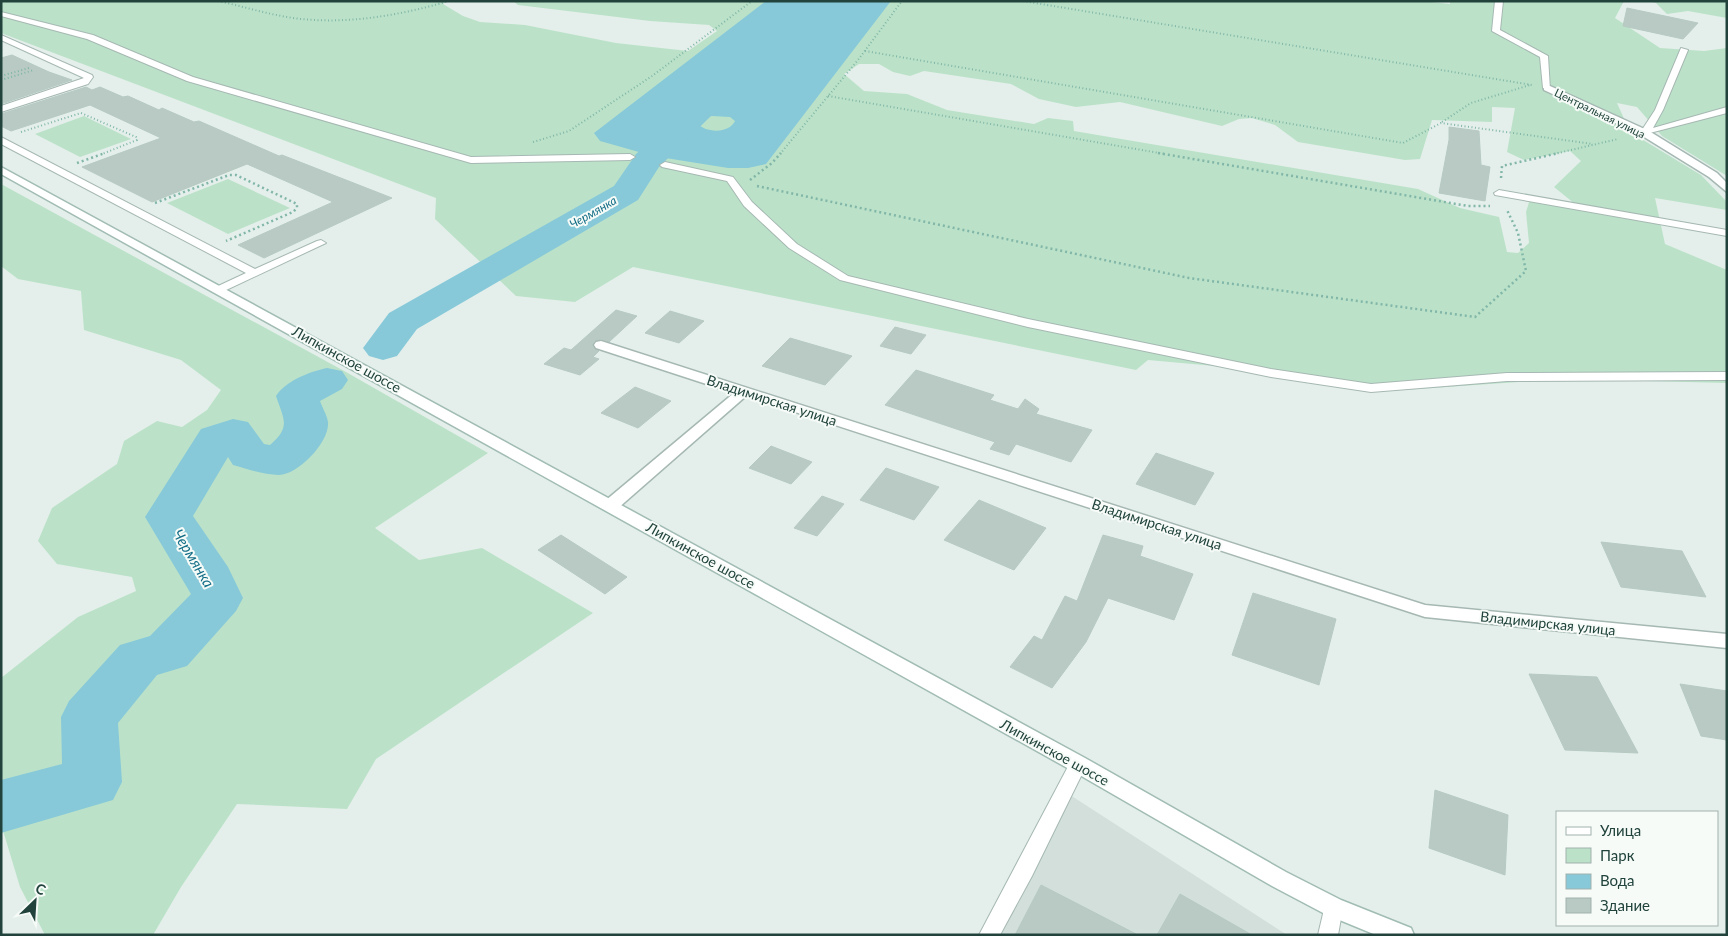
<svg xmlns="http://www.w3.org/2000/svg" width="1728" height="936" font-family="Lato,sans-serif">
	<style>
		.built { fill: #d2dfda }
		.green { fill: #bbe2c8; fill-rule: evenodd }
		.water { fill: #87c9d9; fill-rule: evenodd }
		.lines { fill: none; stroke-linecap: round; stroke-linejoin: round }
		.river { fill: #87c9d9; fill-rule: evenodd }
		.building { fill: #b9cac4; stroke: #b6cac2 }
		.lane-casing { stroke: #a6b8b3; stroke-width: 2 }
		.street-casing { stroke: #a6b8b3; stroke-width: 3 }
		.secondary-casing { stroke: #a1bcb4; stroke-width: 3 }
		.path-far1 { stroke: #81b6a8; stroke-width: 2; stroke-dasharray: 1 2.5; stroke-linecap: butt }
		.path { stroke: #81b6a8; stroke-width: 2.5; stroke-dasharray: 2 3; stroke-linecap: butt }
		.lane { fill: #fff; fill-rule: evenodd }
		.street { fill: #fff; fill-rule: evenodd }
		.secondary { fill: #fff; fill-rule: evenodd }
		.labels { text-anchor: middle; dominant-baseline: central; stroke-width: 4; stroke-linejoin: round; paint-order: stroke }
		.far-street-label { font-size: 11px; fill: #21433c; stroke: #f6fbf8 }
		.far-water-label { font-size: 12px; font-style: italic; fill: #146e87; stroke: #f6fbf8 }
		.street-label { font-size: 14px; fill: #21433c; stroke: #f6fbf8 }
		.water-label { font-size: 15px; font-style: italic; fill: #146e87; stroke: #f6fbf8 }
	</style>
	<rect width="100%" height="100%" fill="#e4efeb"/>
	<path class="built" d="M1067 793 1287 935H980Z"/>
	<path class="green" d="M1 1H447L443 4 463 16 480 22 525 25 616 43 688 51 717 31 709 25 650 21 518 5 513 1H772L662 88 693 160 884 1H1422L1450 4V1H1624L1615 18 1660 48 1704 51 1727 48V176L1662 136 1637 107 1617 103 1630 132 1701 175 1727 202V210L1655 198 1665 244 1727 270V383L1563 379 1403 390 1226 367 1148 360 1136 370 633 267 575 302 516 296 435 219 436 198 1 33ZM859 64H879L893 72 910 76 924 71 1011 84 1039 99 1076 107 1120 102 1222 126 1239 119 1252 118 1275 125 1298 142 1405 160 1420 159 1432 120 1492 122V107L1515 108 1507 152 1524 160 1570 151 1581 161 1554 187 1575 204 1530 199 1526 212 1529 243 1518 253 1507 252 1499 217 1460 208 1418 189 1074 131 1073 121 1048 118 1034 124 947 110 907 94 864 91 844 74Z
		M1649 1H1727V18L1688 11 1667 14 1656 3Z
		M706 112 741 117 736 129 699 133 692 115Z
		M84 116 131 139 80 157 35 134Z
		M228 179 290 208 228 234 167 203Z
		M1 184 346 372 488 453 375 528 419 560 482 548 593 613 376 759 347 809 237 804 181 887 153 935H45L20 887 1 824V678L78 617 136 591 132 577 57 564 38 541 52 508 117 464 124 441 157 421 182 427 207 410 221 390 181 360 84 330 81 291 18 279 1 266Z"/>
	<path class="water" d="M766 1H891L766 164 748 168H728L653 156 600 141 594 133ZM712 116 730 117 735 121C729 134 705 133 697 123L700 118Z"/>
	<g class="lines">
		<path class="river" d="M697 106 707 109 712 115 659 167 638 200 417 329 397 356 383 360 369 356 363 348 389 313 614 186 636 154 687 109Z
			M327 368 342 371 348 380 342 389 320 401C322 407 327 415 328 422 330 442 298 475 279 475 264 475 247 469 233 465L228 457 193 516 228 567 243 598 236 611 187 666 157 675 118 723 122 782 113 800 1 833V780L62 764 61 717 69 701 120 645 150 636 191 594 145 517 201 429 233 419 248 422 264 444 270 445C291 427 284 420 276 396 287 380 309 372 327 368Z"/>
	</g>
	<path class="building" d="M1627 8 1698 23 1683 39 1623 26Z
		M12 55 49 72 72 80 1 104V58Z
		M86 87 92 90 100 87 123 97 128 96 159 110 162 108 194 122 199 121 279 156 282 155 392 198 264 258 238 245 333 202 247 164 152 202 82 167 161 138 90 105 11 131 1 126V114Z
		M1449 127 1479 131 1481 165 1490 167 1485 201 1439 193 1449 140Z
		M616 310 637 316 609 342 601 339 594 341 592 346 599 351 593 357 599 359 580 375 544 364 564 348 571 350Z
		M670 311 704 321 679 343 645 333Z
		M895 327 926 335 911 354 880 346Z
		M790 338 852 356 825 385 762 366Z
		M916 370 994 395 990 400 1018 409 1025 399 1039 409 1036 414 1092 430 1071 462 1016 444 1009 455 990 449 995 442 885 405Z
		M635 387 671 401 638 428 601 413Z
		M771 446 812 462 791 484 749 468Z
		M1156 453 1214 473 1195 505 1136 484Z
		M886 468 939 487 914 520 860 500Z
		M822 496 844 504 817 536 794 528Z
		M979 500 1046 528 1014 570 944 540Z
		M561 535 627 577 605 594 538 550Z
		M1103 535 1143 546 1140 556 1193 574 1174 620 1108 598 1086 642 1052 688 1010 667 1034 636 1042 640 1065 596 1077 601Z
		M1601 542 1682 551 1706 597 1621 587Z
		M1253 593 1336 619 1319 685 1232 655Z
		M1529 674 1597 677 1638 753 1565 750Z
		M1680 684 1727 691V740L1701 736Z
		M1435 790 1508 815 1505 875 1429 848Z
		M1041 885 1138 935H1015Z
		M1180 894 1252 935H1157Z"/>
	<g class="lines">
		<defs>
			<path id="lane" d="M1495 1H1503L1500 30 1548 56 1550 90 1543 88 1540 57 1492 31Z
				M1 12 93 35 193 77 471 157 630 154 635 157 630 160 471 163 187 81 87 39 1 16Z
				M1 35 92 75 93 77 88 84 1 112V106L84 78 1 40Z
				M1681 48 1688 50 1663 110 1653 128 1727 107V113L1642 135 1640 133 1655 110Z
				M1 137 255 269 317 241 321 240 326 243 224 291H216V287L246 273 1 144Z
				M665 162 733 177 752 202 797 244 848 276 1028 319 1271 369 1371 384 1507 373 1727 372V380L1507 381 1371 392 1271 377 1028 327 840 280 789 248 744 206 727 181 662 167 660 165Z
				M1499 190 1727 230V236L1495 195 1494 193Z
				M1078 757 1084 759 1087 764 1032 876 1000 935H979L1072 759Z
				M1333 898 1340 901 1343 907 1338 935H1318L1326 901Z"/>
			<path id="street" d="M1544 86H1550L1649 131 1717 173 1727 183V192L1709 177 1641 135 1544 90Z
				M601 341 1425 605 1727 634V648L1425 617 746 396 617 509H605L603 505 605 501 734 393 596 348 594 345 596 342Z"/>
			<path id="secondary" d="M1 167 1085 758 1286 872 1341 900 1411 928 1414 935H1376L1325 914 1272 886 1071 770 1 174Z"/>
		</defs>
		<use href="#lane" class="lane-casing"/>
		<use href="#street" class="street-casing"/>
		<use href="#secondary" class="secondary-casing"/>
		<path class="path-far1" d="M218 1C246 7 273 16 301 19 351 24 401 15 449 1
			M1023 1 1532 85
			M865 51 1403 143 1441 123 1593 144
			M1 76 29 68
			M1 80 34 70
			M828 96 1165 154
			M1442 122 1471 103 1530 85
			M21 132 81 113 136 137 137 140 102 154
			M533 142 569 131 652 76 752 1
			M780 154 858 60 902 1
			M1554 154 1618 139"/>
		<path class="path" d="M1158 153 1468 206H1490
			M77 163 105 153
			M1501 178 1502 166 1559 153
			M750 180 772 163 781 153
			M757 186 1189 278 1475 317 1526 271 1518 233 1507 210
			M155 203 229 175H236L297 204V208L293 212 226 241"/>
		<use href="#lane" class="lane"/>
		<use href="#street" class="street"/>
		<use href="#secondary" class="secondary"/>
	</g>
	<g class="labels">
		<g class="far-street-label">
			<text transform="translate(1600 113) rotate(26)">Центральная улица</text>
		</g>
		<g class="far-water-label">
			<text transform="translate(593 212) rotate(-30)">Чермянка</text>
		</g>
		<g class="street-label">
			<text transform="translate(347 359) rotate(29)">Липкинское шоссе</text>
			<text transform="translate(772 400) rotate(18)">Владимирская улица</text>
			<text transform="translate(1157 524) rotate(18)">Владимирская улица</text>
			<text transform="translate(701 555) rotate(29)">Липкинское шоссе</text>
			<text transform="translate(1548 623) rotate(6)">Владимирская улица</text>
			<text transform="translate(1055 752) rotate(29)">Липкинское шоссе</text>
		</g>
		<g class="water-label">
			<text transform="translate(194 558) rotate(59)">Чермянка</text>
		</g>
	</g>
	<rect width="1728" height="936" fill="none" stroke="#21433c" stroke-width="5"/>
	<rect x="1556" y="811" width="162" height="115" fill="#f6fbf8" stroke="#a1b1ad"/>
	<rect x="1566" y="827" width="25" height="8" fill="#ffffff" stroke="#a1b1ad"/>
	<text x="1600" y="836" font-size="15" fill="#21433c">Улица</text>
	<rect x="1566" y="848" width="25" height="15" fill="#bbe2c8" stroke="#a1b1ad"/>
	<text x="1600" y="861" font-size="15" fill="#21433c">Парк</text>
	<rect x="1566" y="874" width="25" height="15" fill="#87c9d9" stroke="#a1b1ad"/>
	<text x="1600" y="886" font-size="15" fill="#21433c">Вода</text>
	<rect x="1566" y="898" width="25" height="15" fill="#b9cac4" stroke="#a1b1ad"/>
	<text x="1600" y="911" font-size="15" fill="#21433c">Здание</text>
	<g transform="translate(35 901) rotate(25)" stroke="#f6fbf8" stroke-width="4" paint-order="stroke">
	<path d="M0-4L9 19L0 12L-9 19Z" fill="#21433c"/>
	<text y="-8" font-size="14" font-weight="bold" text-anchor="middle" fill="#21433c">С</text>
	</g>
</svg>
